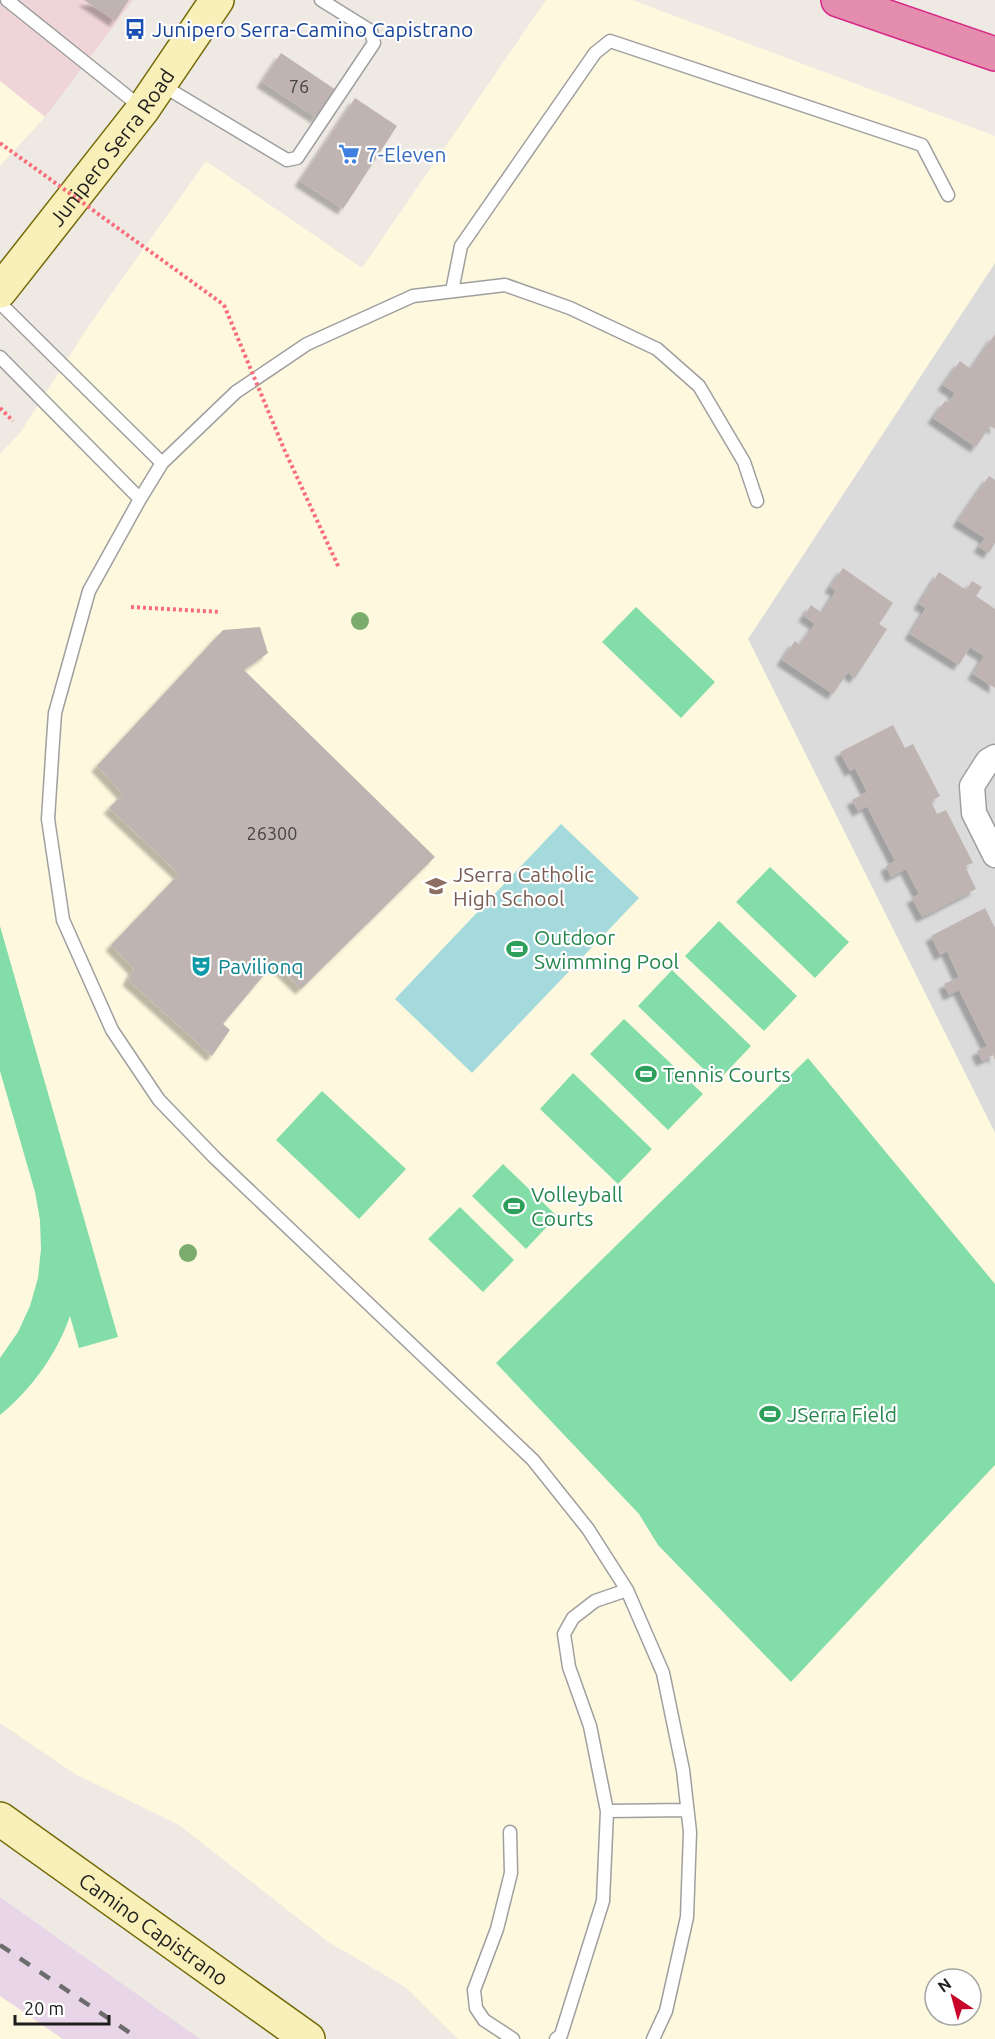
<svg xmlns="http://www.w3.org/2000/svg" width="995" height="2039" font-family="Ubuntu,sans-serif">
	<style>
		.residential { fill: #dcdbdb }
		.commercial { fill: #efd4d8 }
		.industrial { fill: #e8d6e8 }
		.education { fill: #fef8de; fill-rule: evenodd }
		.pitch { fill: #83dda9 }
		.water { fill: #a5dadc }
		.building { fill: #bfb4b1; filter: url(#shadow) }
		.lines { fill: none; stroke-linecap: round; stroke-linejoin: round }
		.lane-casing { stroke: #9f9f9f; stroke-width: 15 }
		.street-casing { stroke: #9f9f9f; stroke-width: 27 }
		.secondary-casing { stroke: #736a07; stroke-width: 36 }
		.highway-casing { stroke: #d72786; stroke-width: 36 }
		.path { stroke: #f76d7a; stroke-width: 4; stroke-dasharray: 3 3; stroke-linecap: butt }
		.lane { stroke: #fff; stroke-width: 12 }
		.street { stroke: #fff; stroke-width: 24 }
		.secondary { stroke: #f8efb9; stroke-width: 33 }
		.highway { stroke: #e58daf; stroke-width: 33 }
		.rail { stroke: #6c6c6c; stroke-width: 4.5; stroke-dasharray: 12 12; stroke-linecap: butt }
		.path-bridge { stroke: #f76d7a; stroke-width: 4; stroke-dasharray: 3 3; stroke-linecap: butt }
		.tree { fill: #7aac6e }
		.labels { text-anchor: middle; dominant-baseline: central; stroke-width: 4.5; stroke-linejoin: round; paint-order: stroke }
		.number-label { font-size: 18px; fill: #464443 }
		.transit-label { font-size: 21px; fill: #164399; stroke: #fff; text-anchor: start }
		.street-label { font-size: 21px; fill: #1e1e1e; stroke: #fff }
		.shop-label { font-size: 21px; fill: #366cbe; stroke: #fff; text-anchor: start }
		.education-label { font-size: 21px; fill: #785e54; stroke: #fff; text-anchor: start }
		.leisure-label { font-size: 21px; fill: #27864d; stroke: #fff; text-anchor: start }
		.culture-label { font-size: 21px; fill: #0d838f; stroke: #fff; text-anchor: start }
	</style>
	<defs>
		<filter id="shadow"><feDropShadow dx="-5.5" dy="5.5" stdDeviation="1.5" flood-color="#0004"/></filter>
	</defs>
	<rect width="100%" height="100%" fill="#efe9e4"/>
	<path class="residential" d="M995 263V1133L748 639Z"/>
	<path class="commercial" d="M0 0H133L45 117 0 81Z"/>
	<path class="industrial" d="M0 1897 200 2039H56L0 2001Z"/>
	<path class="education" d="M546 0H632L995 136V263L748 639 995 1133V2039H458L405 1987 327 1941 179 1825 75 1774 0 1723V454L20 433 88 327 206 161 362 268ZM935 1979H971V2015H935Z
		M0 81 45 117 0 166Z
		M0 1996 63 2039H0Z"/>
	<path class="pitch" d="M636 607 715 682 681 718 602 642Z
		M770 867 849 942 815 978 736 902Z
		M719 921 797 996 764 1031 685 956Z
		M0 926 118 1337 79 1348 70 1316C57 1354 31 1390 0 1415V1358L18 1332 30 1306 38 1278 41 1249 40 1220 35 1192 0 1071Z
		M672 970 751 1046 717 1082 638 1006Z
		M624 1019 703 1094 668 1130 590 1054Z
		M808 1058 995 1284V1465L791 1682 658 1545 639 1514 496 1363Z
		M573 1073 652 1149 618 1184 540 1109Z
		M322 1091 406 1169 359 1219 276 1140Z
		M503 1164 557 1216 526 1249 472 1196Z
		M460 1207 514 1260 483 1292 428 1239Z"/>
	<path class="water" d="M561 824 639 898 472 1073 395 999Z"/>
	<path class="building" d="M84 0H129L115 21Z
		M281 53 336 90 317 118 262 82Z
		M355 98 397 126 343 209 300 181Z
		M995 334V429L990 426 976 447 933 418 945 401 948 403 955 393 943 385 960 361 971 369Z
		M989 476 995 480V543L989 553 979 547 985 538 958 521Z
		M843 568 893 603 879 624 887 629 855 678 848 672 833 694 782 660 795 641 800 645 815 624 804 616 811 605 822 613 836 591 830 587Z
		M939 572 966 590 972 581 982 587 976 596 995 609V688L973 674 984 656 970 647 959 665 910 634 926 608 919 604Z
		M260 627 268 653 244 670 435 857 301 989 274 963 223 1024 230 1030 212 1056 128 980 134 969 111 945 179 874 109 808 123 794 97 766 223 630Z
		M893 725 905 748 913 744 940 796 931 801 937 814 946 810 973 863 965 866 976 889 922 917 912 898 919 894 906 869 891 877 886 866 895 861 867 806 858 811 852 800 867 792 855 768 850 771 840 752Z
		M985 908 995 928V1060L993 1055 982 1061 977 1051 987 1046 959 990 949 995 944 984 959 977 947 951 940 955 931 936Z"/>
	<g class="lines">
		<defs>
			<path id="lane" d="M7 0 142 108
				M160 84 287 160 297 158 374 43 371 31 321 0
				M452 291 461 246 595 53 610 41 922 145 948 195
				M0 303 162 463
				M0 357 140 499
				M627 1590 595 1601 573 1618 564 1634 569 1667 590 1726 607 1811 687 1810
				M510 1832 511 1873 497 1929 474 1990 476 2008 484 2020 513 2039
				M556 2039 561 2035 603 1901 607 1811
				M653 2039 666 2011 687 1917 690 1832 683 1770 663 1673 627 1590 588 1529 533 1460 215 1158 159 1100 112 1030 63 920 48 819 53 741 55 713 89 591 140 499 162 463 236 392 307 344 413 296 505 285 570 308 657 349 699 386 744 462 757 501"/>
			<path id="street" d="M995 757 988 761 972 786 974 813 995 855"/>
			<g id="secondary">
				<path id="s1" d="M0 291 143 109 217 0"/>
				<path id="s2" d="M0 1819 308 2039"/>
			</g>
			<path id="highway" d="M838 0 995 54"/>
		</defs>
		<use href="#lane" class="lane-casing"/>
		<use href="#street" class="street-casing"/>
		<use href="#secondary" class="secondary-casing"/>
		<use href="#highway" class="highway-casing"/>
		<path class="path" d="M180 273 224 305
			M0 408 13 421
			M284 449 339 568
			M131 607 221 612"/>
		<use href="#lane" class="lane"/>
		<use href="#street" class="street"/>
		<use href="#secondary" class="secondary"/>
		<use href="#highway" class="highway"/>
		<path class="rail" d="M0 1945 139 2039"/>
		<path class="path-bridge" d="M0 143 180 273
			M224 305 284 449"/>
	</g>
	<g class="tree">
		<circle cx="360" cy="621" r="9"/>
		<circle cx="188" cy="1253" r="9"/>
	</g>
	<defs>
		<symbol id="bus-bare" viewBox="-9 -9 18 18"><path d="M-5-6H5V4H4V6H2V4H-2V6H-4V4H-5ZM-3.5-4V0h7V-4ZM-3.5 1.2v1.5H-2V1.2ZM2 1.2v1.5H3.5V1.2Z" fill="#1a4fb4" stroke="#fff" stroke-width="2.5" paint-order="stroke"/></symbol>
		<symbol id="supermarket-bare" viewBox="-9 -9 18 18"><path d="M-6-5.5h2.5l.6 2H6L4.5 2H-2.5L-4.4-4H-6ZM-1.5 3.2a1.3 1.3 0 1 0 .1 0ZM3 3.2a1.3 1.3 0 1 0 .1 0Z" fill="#3f7fe0" stroke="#fff" stroke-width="2.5" paint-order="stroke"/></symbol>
		<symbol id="school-bare" viewBox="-9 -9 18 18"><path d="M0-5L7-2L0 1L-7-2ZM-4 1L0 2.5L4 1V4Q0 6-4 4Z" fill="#8d6e63" stroke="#fff" stroke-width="2.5" paint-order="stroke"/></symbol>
		<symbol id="stadium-bare" viewBox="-9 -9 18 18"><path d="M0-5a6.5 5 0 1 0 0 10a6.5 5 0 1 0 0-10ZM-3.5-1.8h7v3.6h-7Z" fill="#2e9e5b" stroke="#fff" stroke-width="2.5" paint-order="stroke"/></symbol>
		<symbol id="theatre-bare" viewBox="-9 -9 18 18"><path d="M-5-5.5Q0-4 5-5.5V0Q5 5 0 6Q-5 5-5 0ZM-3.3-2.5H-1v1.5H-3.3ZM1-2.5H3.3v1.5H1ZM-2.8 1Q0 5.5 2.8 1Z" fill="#0f9aa8" stroke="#fff" stroke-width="2.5" paint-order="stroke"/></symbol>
	</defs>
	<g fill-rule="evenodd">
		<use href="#bus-bare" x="120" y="14" width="30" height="30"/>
		<use href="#supermarket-bare" x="334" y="139" width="30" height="30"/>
		<use href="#school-bare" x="421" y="871" width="30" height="30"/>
		<use href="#stadium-bare" x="502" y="934" width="30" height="30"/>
		<use href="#theatre-bare" x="186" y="951" width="30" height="30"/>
		<use href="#stadium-bare" x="631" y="1059" width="30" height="30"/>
		<use href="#stadium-bare" x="499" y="1191" width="30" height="30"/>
		<use href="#stadium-bare" x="755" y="1399" width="30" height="30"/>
	</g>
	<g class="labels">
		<g class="number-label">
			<text x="299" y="86">76</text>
			<text x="272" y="833">26300</text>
		</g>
		<g class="transit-label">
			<text x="152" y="29">Junipero Serra-Camino Capistrano</text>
		</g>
		<g class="street-label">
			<text stroke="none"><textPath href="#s1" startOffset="182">Junipero Serra Road</textPath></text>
			<text stroke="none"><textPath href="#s2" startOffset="189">Camino Capistrano</textPath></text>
		</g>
		<g class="shop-label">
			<text x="366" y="154">7-Eleven</text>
		</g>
		<g class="education-label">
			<text x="453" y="874">JSerra Catholic<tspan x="453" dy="24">High School</tspan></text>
		</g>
		<g class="leisure-label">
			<text x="534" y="937">Outdoor<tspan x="534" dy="24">Swimming Pool</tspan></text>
			<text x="663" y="1074">Tennis Courts</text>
			<text x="531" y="1194">Volleyball<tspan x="531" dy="24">Courts</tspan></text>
			<text x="787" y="1414">JSerra Field</text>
		</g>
		<g class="culture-label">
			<text x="218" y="966">Pavilionq</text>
		</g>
	</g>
	<g transform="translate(953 1997) rotate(324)"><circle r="28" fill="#ffffff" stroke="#a5a5a5" stroke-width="1.5"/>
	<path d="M0-4.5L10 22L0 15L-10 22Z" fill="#c8042b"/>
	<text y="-9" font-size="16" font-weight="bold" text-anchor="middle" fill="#1e1e1e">N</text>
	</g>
	<path d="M15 2015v9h94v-9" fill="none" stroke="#1e1e1e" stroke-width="3"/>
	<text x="24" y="2015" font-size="18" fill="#1e1e1e" stroke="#ffffff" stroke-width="4.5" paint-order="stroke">20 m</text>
</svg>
